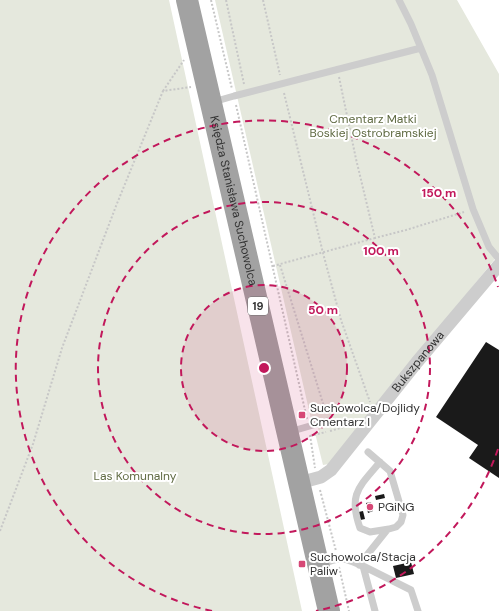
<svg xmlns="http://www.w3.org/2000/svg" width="499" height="611" font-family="'DM Sans',sans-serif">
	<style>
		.green { fill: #e5e8dd }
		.building { fill: #1a1a1a }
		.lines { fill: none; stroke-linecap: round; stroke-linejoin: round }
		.path { stroke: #c7c7c7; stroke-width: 2; stroke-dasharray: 2 2; stroke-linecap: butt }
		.service { stroke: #cdcdcd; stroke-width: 7 }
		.minor { stroke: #cdcdcd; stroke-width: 13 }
		.trunk { stroke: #a2a2a2; stroke-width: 22 }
		.ring { fill: none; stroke: #c2185b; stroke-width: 2; stroke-dasharray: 7 5 }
		.poi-dot { fill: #d64876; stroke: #fff; stroke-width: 1.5 }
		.labels { text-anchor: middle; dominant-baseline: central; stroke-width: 4; stroke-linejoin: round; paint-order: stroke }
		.shield { fill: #fff; stroke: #707070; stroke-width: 1 }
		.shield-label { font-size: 11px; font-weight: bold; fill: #333 }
		.park-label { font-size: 12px; fill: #606b43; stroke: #fff }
		.street-label { font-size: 12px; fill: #333; stroke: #fff }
		.poi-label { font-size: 12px; fill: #333; stroke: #fff; text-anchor: start }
		.centre { fill: #c2185b; stroke: #fff; stroke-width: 2 }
		.ring-label { font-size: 12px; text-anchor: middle; font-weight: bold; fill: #c2185b; stroke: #fff; stroke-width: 4; stroke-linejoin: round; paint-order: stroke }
	</style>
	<rect width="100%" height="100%" fill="#fff"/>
	<path class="green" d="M0 0H169L302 611H0Z
		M215 0H457L499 74V254L329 464 323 465 315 433 319 432 316 418 311 419Z"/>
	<path class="building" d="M486 342 499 350V478L469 458 478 445 436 417Z
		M384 494 385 498 376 500 375 496Z
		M371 502 373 511 368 513 366 503Z
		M384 504 385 508 380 509 379 505Z
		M363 511 365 519 356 521 354 513Z
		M411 562 414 574 396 578 393 566Z"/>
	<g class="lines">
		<path class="path" d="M211 0 232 89
			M226 0 244 84
			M263 0 280 75
			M339 77 356 159 375 238 406 230 464 212
			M163 91 184 60
			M284 93 323 253 341 320 370 402
			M236 105 307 419
			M280 265 326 413
			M273 266 375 238
			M330 431 351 425
			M310 435 315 468
			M310 436 326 432
			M320 490 336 551
			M0 531 33 444 62 348 116 206 163 91 191 87
			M339 567 349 611"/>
		<path class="service" d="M399 0 411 24 432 75 473 209 489 247 499 259
			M213 102 234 96 421 48
			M289 432 327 421
			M368 452 390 471 403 515 401 522 396 527 389 529 370 532 360 528C348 494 359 487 380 462
			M320 565C342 556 342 557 363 566L375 611
			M359 565 387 530
			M363 566 411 590 418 611"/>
		<path class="minor" id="s1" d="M299 483 321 477 331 470 417 362 499 265"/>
		<path class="trunk" id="s2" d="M187 0 329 611"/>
	</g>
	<circle cx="264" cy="368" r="83" fill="#c2185b" fill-opacity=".12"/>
	<g class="ring">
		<circle cx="264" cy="368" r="83"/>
		<circle cx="264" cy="368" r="166"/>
		<path d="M498 449A248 248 0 0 1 316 611M212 611A248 248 0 1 1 498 287"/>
	</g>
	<g class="poi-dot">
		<rect x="298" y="411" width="8" height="8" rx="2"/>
		<circle cx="370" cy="507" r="4"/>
		<rect x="298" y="560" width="8" height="8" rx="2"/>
	</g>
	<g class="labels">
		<rect class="shield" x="248" y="297" width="20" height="18" rx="3"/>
		<g class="shield-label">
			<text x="258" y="306">19</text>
		</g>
		<g class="park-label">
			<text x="373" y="119">Cmentarz Matki<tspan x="373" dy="14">Boskiej Ostrobramskiej</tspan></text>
			<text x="135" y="476">Las Komunalny</text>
		</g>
		<g class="street-label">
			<text stroke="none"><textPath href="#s2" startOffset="206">Księdza Stanisława Suchowolca</textPath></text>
			<text stroke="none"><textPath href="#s1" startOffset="174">Bukszpanowa</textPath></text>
		</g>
		<g class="poi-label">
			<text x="310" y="408">Suchowolca/Dojlidy<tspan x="310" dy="14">Cmentarz I</tspan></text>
			<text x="378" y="507">PGiNG</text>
			<text x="310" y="557">Suchowolca/Stacja<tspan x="310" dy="14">Paliw</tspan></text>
		</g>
	</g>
	<circle cx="264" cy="368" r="6" class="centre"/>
	<g class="ring-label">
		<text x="439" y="197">150 m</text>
		<text x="381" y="255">100 m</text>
		<text x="323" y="314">50 m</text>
	</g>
</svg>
